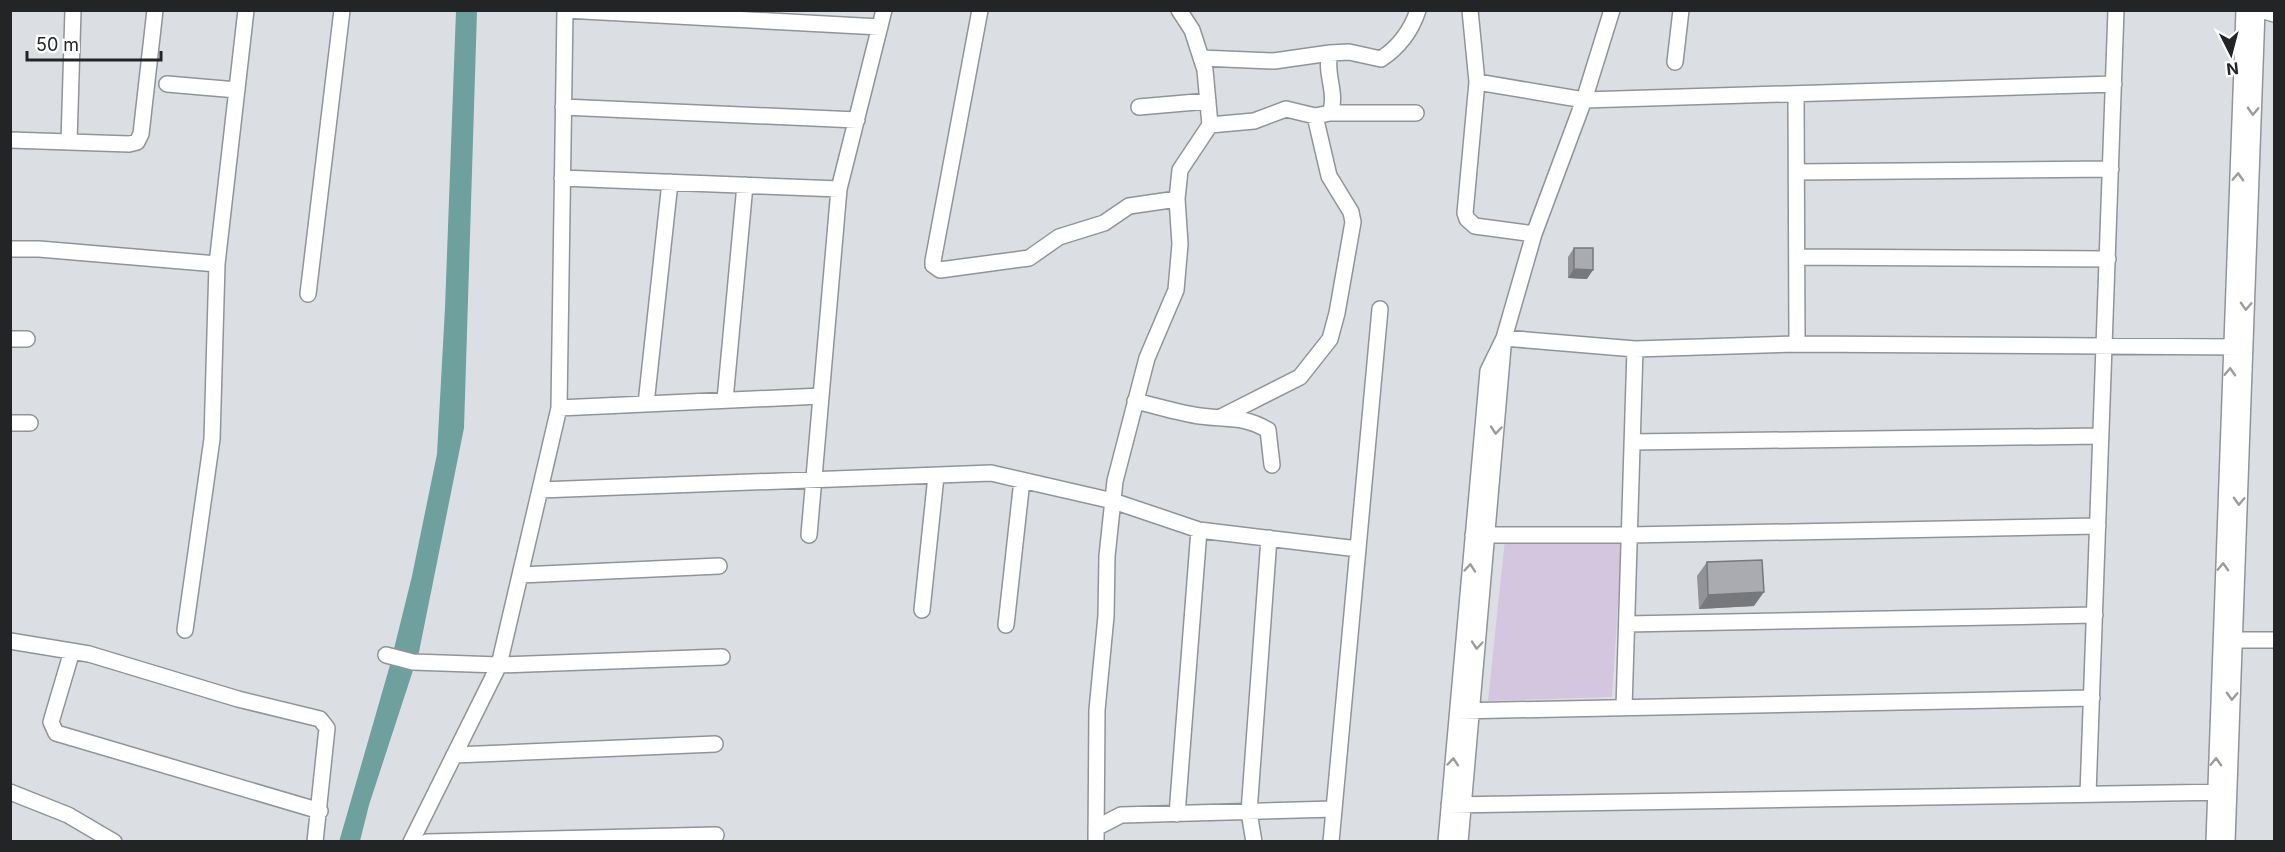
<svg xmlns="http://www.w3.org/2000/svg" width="2285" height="852" font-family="Inter,sans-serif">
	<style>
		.green { fill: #d3c6de }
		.water { fill: #6ea09e }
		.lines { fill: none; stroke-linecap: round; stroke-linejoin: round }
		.street-casing { stroke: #909498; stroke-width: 18 }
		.street { stroke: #fff; stroke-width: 15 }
		.wall { fill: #929398 }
		.shaded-wall { fill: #77787c }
		.building { fill: #aaabb1; stroke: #77787c; stroke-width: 1.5 }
		.oneway { stroke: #9c9c9d }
	</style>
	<rect width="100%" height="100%" fill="#dbdfe4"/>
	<path class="green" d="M1505 539 1622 540 1612 697 1488 701Z"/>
	<path class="water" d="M456 11H477L464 428 419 652 369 805 360 841 339 842 390 665 412 576 437 454 445 308Z"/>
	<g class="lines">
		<defs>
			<path id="street" d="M565 10 880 27
				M980 10 933 261V265L940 270 1029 258 1059 237 1104 223 1129 206 1177 199
				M1470 10 1477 82 1465 213 1467 219 1475 226 1534 234
				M2261 10 2274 14
				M1201 58 1274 61 1330 53
				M1675 62 1681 10
				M1477 82 1584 100 2114 84
				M167 84 237 90
				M1796 94 1797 344
				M563 107 857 120
				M1139 107 1208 101
				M1330 113H1416
				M1210 125 1254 121 1286 109 1315 116 1330 113C1338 93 1324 73 1330 53L1349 52 1381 59C1399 47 1411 32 1418 10
				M10 140 129 144 137 142 141 134 155 10
				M69 142 73 10
				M1797 172 2111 169
				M562 178 839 189
				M10 249H39L217 264
				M1797 257 2108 259
				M308 294 342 10
				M1504 338 1635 349 1797 344 2241 347
				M10 339H27
				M725 400 745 185
				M1135 401C1157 406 1179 413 1200 416 1228 420 1242 415 1268 430L1272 465
				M646 404 670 182
				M559 408 821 396
				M1221 417 1300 377 1330 339 1337 313 1353 222 1351 212 1329 176 1315 116
				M10 423H30
				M1632 442 2101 436
				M540 490 991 473 1113 501 1199 530 1358 549
				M809 535 839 189 884 10
				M1473 535H1629L2098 526
				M520 575 719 566
				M922 610 936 476
				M1627 624 2095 615
				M1006 625 1022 480
				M185 630 212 439 217 264 246 10
				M2224 640H2274
				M10 641 89 654 238 699 320 719 327 728 315 842
				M72 651 51 722 56 733 320 811
				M386 655 413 662 499 665 722 657
				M1624 708 1635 349
				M1458 711 2092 698
				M454 755 715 744
				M10 792 68 815 114 842
				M2088 794 2116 10
				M1449 805 2226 792
				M1177 814 1199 530
				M1096 828 1121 815 1334 809
				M411 842 499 665 559 408 565 10
				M427 842 716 835
				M1096 842 1097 710 1106 616 1107 556 1115 481 1147 358 1176 290 1180 244 1177 199 1180 170 1210 125 1205 70 1192 30 1179 10
				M1254 842 1249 812 1269 538
				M1331 842 1380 309
				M1446 842 1488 371 1504 338 1534 234 1584 100 1612 10
				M1460 842 1503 347
				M2214 842 2244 10
				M2227 842 2257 10"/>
		</defs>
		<use href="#street" class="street-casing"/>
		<use href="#street" class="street"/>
	</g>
	<path class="wall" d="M1574 248 1587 279 1568 278V257Z
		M1707 562 1754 606 1699 609 1697 576Z"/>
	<path class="shaded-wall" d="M1574 269 1593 270 1587 279 1568 278Z
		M1764 592 1754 606 1699 609 1708 595Z"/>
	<path class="building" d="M1574 248H1593V270L1574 269Z
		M1762 560 1764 592 1708 595 1707 562Z"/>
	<defs><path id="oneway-chevron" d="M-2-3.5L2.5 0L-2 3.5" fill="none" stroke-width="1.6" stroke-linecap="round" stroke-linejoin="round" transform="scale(1.5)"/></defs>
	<g class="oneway">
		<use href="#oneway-chevron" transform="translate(2253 111) rotate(92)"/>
		<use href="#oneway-chevron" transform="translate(2238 177) rotate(-88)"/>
		<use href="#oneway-chevron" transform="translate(2246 306) rotate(92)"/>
		<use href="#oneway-chevron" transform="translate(2230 372) rotate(-88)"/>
		<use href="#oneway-chevron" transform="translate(1496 430) rotate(95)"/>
		<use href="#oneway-chevron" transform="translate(2239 501) rotate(92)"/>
		<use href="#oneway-chevron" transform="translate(2223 567) rotate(-88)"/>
		<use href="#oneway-chevron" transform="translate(1470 568) rotate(-85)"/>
		<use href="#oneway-chevron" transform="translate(1477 645) rotate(95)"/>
		<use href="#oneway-chevron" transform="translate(2232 696) rotate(92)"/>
		<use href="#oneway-chevron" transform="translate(1453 762) rotate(-85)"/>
		<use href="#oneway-chevron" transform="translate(2216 762) rotate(-88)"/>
	</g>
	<rect width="2285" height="852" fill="none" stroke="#222426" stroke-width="24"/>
	<g transform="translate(2231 54) rotate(174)" stroke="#ffffff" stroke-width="4.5" paint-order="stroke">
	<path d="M0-4.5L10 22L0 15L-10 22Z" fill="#222426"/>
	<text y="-9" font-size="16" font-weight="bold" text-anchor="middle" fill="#222426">N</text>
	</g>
	<path d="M27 51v9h134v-9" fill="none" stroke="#222426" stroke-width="3"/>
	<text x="36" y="51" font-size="18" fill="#222426" stroke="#ffffff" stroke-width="4.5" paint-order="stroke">50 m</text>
</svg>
